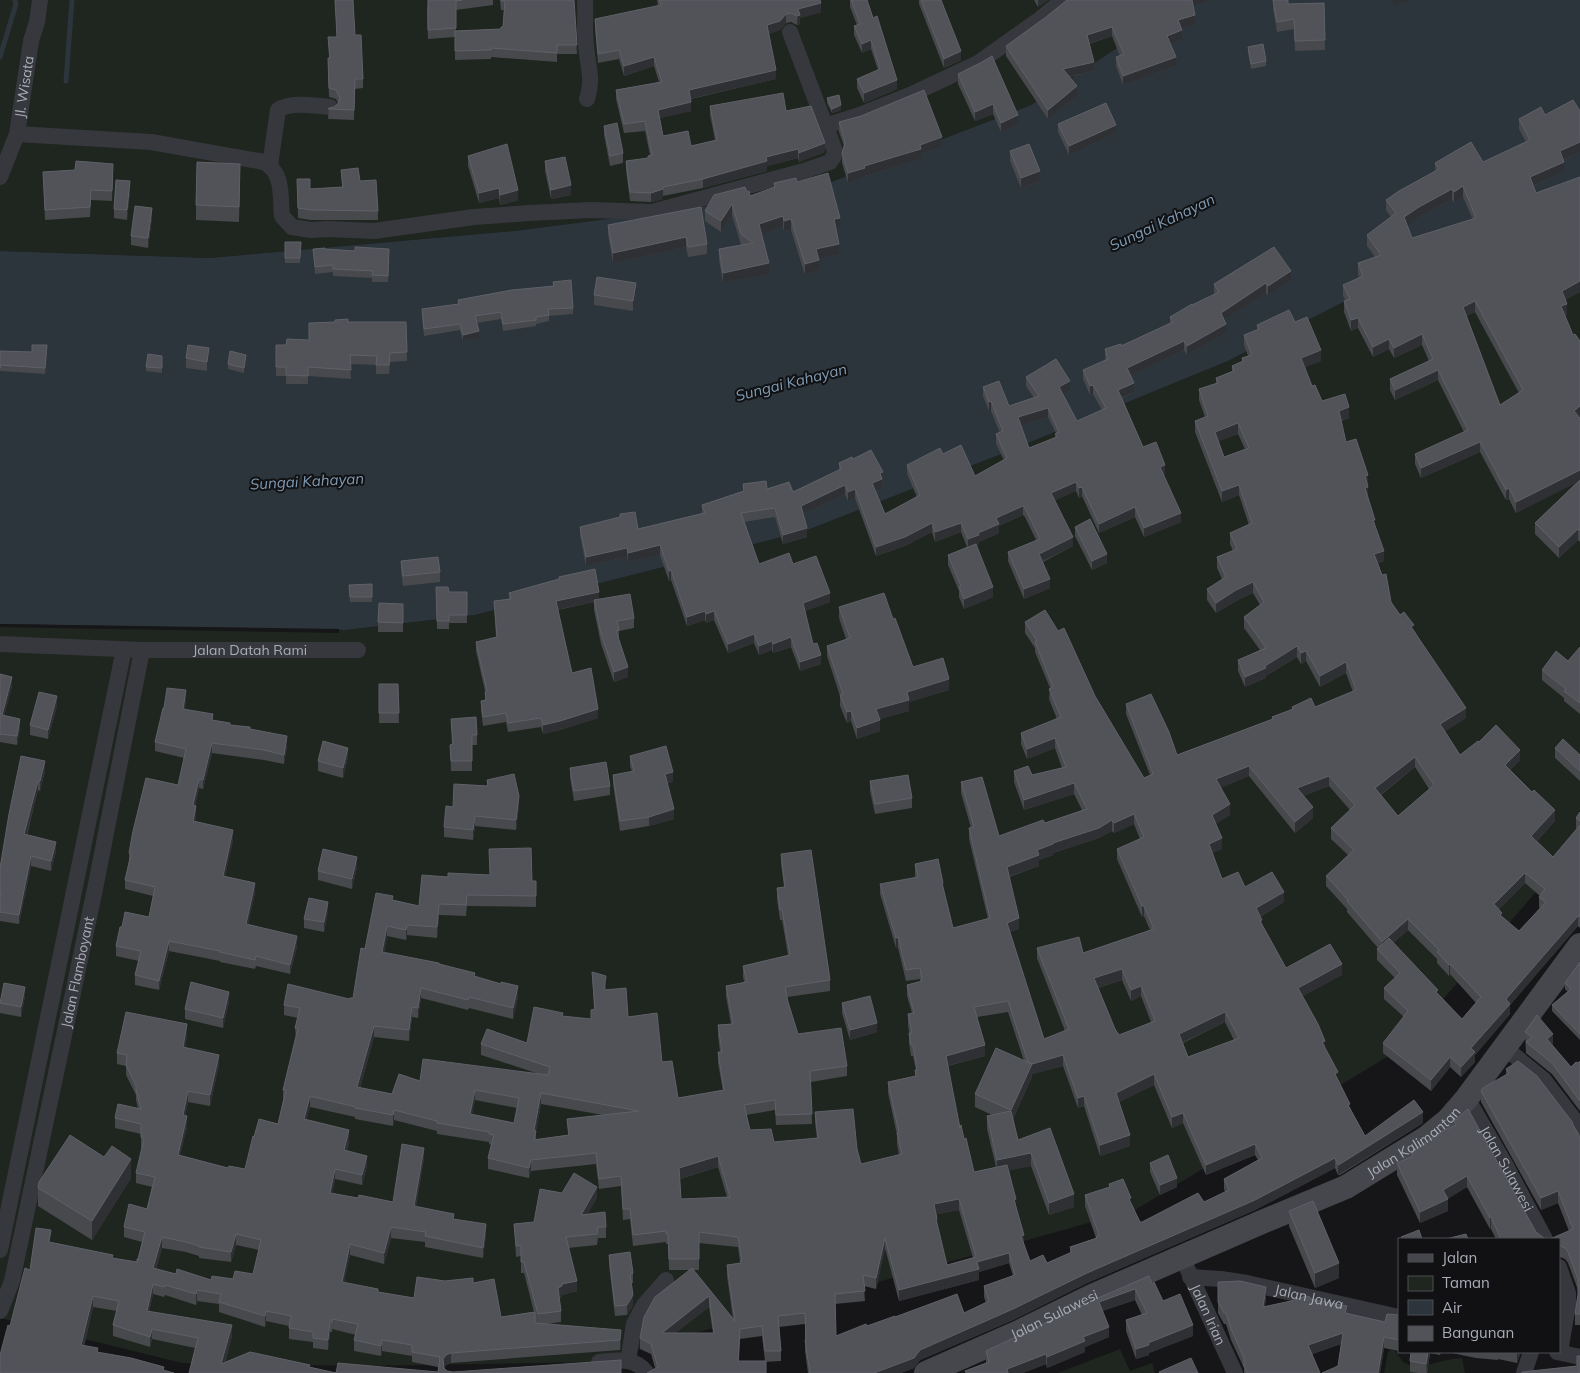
<svg xmlns="http://www.w3.org/2000/svg" width="1580" height="1373" font-family="Mulish,sans-serif">
	<style>
		.green { fill: #1e261f }
		.water { fill: #2c353c }
		.pier { fill: #161618 }
		.lines { fill: none; stroke-linecap: round; stroke-linejoin: round }
		.stream { stroke: #2c353c; stroke-width: 5 }
		.street { stroke: #37383d; stroke-width: 16 }
		.secondary { stroke: #45474d; stroke-width: 24 }
		.wall { fill: #47494d; fill-rule: evenodd }
		.shaded-wall { fill: #2f3033 }
		.building { fill: #525359; stroke: #5f6168; fill-rule: evenodd }
		.labels { text-anchor: middle; dominant-baseline: central; stroke-width: 4; stroke-linejoin: round; paint-order: stroke }
		.street-label { font-size: 14px; fill: #a8adb8; stroke: #111113 }
		.water-label { font-size: 15px; font-style: italic; fill: #7f9bb3; stroke: #111113 }
	</style>
	<rect width="100%" height="100%" fill="#161618"/>
	<path class="green" d="M0 0H1189L1031 105 800 194 514 231 209 258 0 251Z
		M1580 195V841L1400 1049 1135 1210 592 1362 362 1366 182 1363 0 1318V624L346 630 475 615 805 531 1004 453 1228 361 1375 286Z
		M1393 1348 1403 1362 1415 1368C1430 1365 1446 1359 1462 1358L1465 1373H1384L1388 1352Z
		M1120 1349 1130 1371 1152 1363 1155 1373H1058Z"/>
	<path class="water" d="M1189 0H1580V195L1375 286 1228 361 1004 453 805 531 475 615 346 630 0 624V251L209 258 514 231 800 194 1031 105Z"/>
	<path class="pier" d="M0 624 339 629V633L0 627Z"/>
	<g class="lines">
		<path class="stream" d="M0 57 16 4 15 0
			M66 81 72 0"/>
		<g class="street">
			<path d="M585 0C586 15 584 29 586 44 587 65 594 78 587 99"/>
			<path d="M825 126 857 116 910 95 978 63 1040 19 1063 0"/>
			<path d="M17 134 151 142 264 162C284 173 280 197 282 216L292 227 311 230 328 229 374 231 474 217 530 213 591 210 652 212 804 171 830 162 834 156 835 151 790 32"/>
			<path d="M270 165 278 110C291 101 314 106 330 107"/>
			<path id="s1" d="M0 177 17 134 31 41 37 22 40 0"/>
			<path id="s2" d="M0 644 142 650H358"/>
			<path d="M1504 1047 1544 1080 1580 1127"/>
			<path id="s3" d="M1467 1098 1505 1164 1545 1239"/>
			<path d="M0 1250 124 649"/>
			<path d="M1559 1267 1568 1293V1305L1560 1352"/>
			<path id="s4" d="M1187 1268 1235 1373"/>
			<path id="s5" d="M1190 1277 1221 1279 1247 1283 1399 1317"/>
			<path id="s6" d="M0 1311 12 1281 95 889 142 650"/>
			<path d="M1557 1352 1580 1357"/>
			<path d="M628 1361 634 1324 644 1305 666 1280"/>
			<path d="M599 1362C617 1360 635 1357 647 1373"/>
			<path d="M1524 1373 1531 1352"/>
		</g>
		<path class="secondary" id="s7" d="M926 1373 1019 1332 1092 1296 1262 1222 1346 1187 1426 1138 1448 1120 1467 1098 1580 945"/>
	</g>
	<path class="wall" d="M335 0H353L355 35 363 79V88L355 89 354 120 328 119 329 108 334 107 338 103 336 99 329 97 328 68 329 58 328 37H337Z
		M428 0H493V5L456 10V31L501 29 503 27 504 10H501L500 0H574L577 54H557V62L491 57V59L455 60V37L428 39 427 13Z
		M657 0H820L821 12 800 18V24L797 25 791 22 786 23 780 30 768 34 776 79 691 99V111L659 118 663 136 691 146 715 140 710 115V106L786 111 825 152 801 161 799 162 798 158 767 166V171L703 188 663 196V199L651 202 630 201 626 170V161L648 158 650 155 645 131 624 133 616 99V90L659 82 654 66 624 76 619 59 598 63 595 28V19L658 6Z
		M850 0H867L897 89 864 103 857 88V79L878 70 871 49 862 53 854 35V26L857 25 850 7Z
		M919 0H941L961 60 944 68 919 4Z
		M1034 0H1048L1038 7Z
		M1067 0H1213L1193 5 1195 24 1181 28 1182 40 1170 44 1176 66 1123 85 1116 66V57L1120 56 1112 36 1089 44 1094 71 1070 77 1077 96 1048 119 1006 56V46L1046 17Z
		M1273 0 1288 4 1324 3 1325 50 1295 51 1294 29 1277 32 1273 9Z
		M1248 47 1266 61V66L1251 69 1248 52Z
		M958 74 1018 125 1001 132 993 114 975 121 958 84Z
		M827 98 841 110 832 113 827 103Z
		M1545 115 1580 152 1563 160 1564 172 1533 186 1536 193 1580 177V292L1565 300 1567 315H1565L1579 417 1580 418V542L1578 540 1559 558 1535 534V523L1578 481 1516 513 1509 499 1506 500 1480 452 1421 478 1415 464V454L1464 432 1438 380 1395 400 1390 390V379L1429 361 1422 345 1394 358 1389 349 1373 357 1358 328 1351 331 1344 312V301H1346L1343 296V285L1359 278 1358 274V263L1375 257 1367 246V235L1391 217 1386 210V200L1435 171V163L1483 162 1526 142 1519 129V119ZM1463 197 1473 220 1412 238 1407 225 1419 217 1452 199 1454 203ZM1475 312 1519 393 1500 405 1466 316Z
		M839 122 942 147 921 154V159L865 176V177L848 183 842 163V153L844 146 839 132Z
		M1058 124 1116 133 1069 155 1058 132Z
		M604 126 623 153V163L610 166 604 135Z
		M1010 151 1040 181 1021 188 1010 161Z
		M468 156 518 200 500 205 499 198 479 203 468 166Z
		M545 161 571 195 551 199 545 171Z
		M75 170 113 173 112 201 91 200 90 217 45 220 43 172Z
		M341 170 360 181 378 211V220H311L298 218 297 179 310 189 342 187Z
		M240 179 239 222 196 220V205Z
		M797 182 840 228 836 229 839 254 819 259V270L805 275 791 230 784 231 783 227 761 234 769 274 723 283 719 260V249L741 245 732 215 721 232 705 221V211L747 192 750 196 774 187V183Z
		M130 190 127 220 114 218V209Z
		M701 207 707 244V254L688 257 686 247 613 263 608 235V225Z
		M152 218 148 248 131 245V236Z
		M285 242H301L300 263H285Z
		M313 249H325L389 256 388 282H372V278L333 276V272L315 274Z
		M1291 280 1268 295 1266 293 1224 320 1226 333 1187 355 1184 350 1131 375 1134 392 1122 398 1143 447 1165 475H1164L1181 522 1144 537 1135 517 1099 533 1082 496 1079 498 1076 491 1055 500 1073 546 1043 562 1050 588 1024 599 1008 561V552L1036 540 1025 517 1023 515 999 526V533L979 542V544L976 545 993 597 964 609 959 597V591L948 565V555L967 547 961 532 935 542 932 532 905 546 876 556 855 498 848 501 845 494 803 514 807 537 783 544 775 517 744 522 759 564H793L830 602 805 611 813 644 821 664 800 671 791 647 773 653 772 650 759 655 754 643 728 653 714 620 706 623 705 620 687 626 671 580 669 581 660 555 628 562 627 557 586 566 580 536V527L638 529 702 513V505L743 491V484L767 489 793 492 839 470V463L853 459 883 472 882 489 876 491 885 514 917 497 907 474V465L943 454 975 476 1004 460 996 444V434L1000 433 991 411H989L983 396V387L1009 406 1034 398 1026 386V377L1070 390 1063 394 1077 421 1102 410 1093 394 1090 395 1083 379V370L1105 360V349L1121 346 1170 323V317L1215 294 1214 293V284ZM1048 417 1056 433 1055 437 1029 448 1021 426Z
		M553 282 573 308V314L549 316V321L536 324V326L503 331 501 319 477 323 479 338 463 341 460 330 424 336 422 316V309L458 304V300L553 286Z
		M636 293 633 311 594 305V295Z
		M348 322H406L407 361 390 362 389 374H376V365L350 364 351 379 308 376V384H286V376H276V367L286 345 309 340Z
		M1295 322 1321 361 1305 367 1312 386 1322 401 1349 418 1341 421 1346 442 1368 475V498L1384 561 1378 563 1391 602 1400 615 1414 630 1466 718 1445 731 1460 755 1479 742 1520 760 1510 770 1555 821 1537 841 1553 857 1577 829 1576 828V818L1580 812V928L1578 926 1510 1005V1014L1475 1055V1062L1461 1077 1450 1067 1431 1091 1383 1053V1043L1404 1017 1384 999V988L1395 978 1377 960V949L1378 948 1347 912V909L1326 886V876L1348 855 1331 839V828L1350 810 1329 786 1303 796 1313 818 1295 833 1249 776 1220 788 1230 815 1215 824 1222 849 1212 853 1222 879 1245 887 1284 902 1260 917 1262 924 1286 968 1342 975 1302 996 1350 1108 1365 1136 1423 1123 1340 1175H1338L1335 1168 1255 1210 1087 1283 1013 1320 920 1360 914 1368 901 1373H808L805 1351V1324L779 1327 781 1351V1361L655 1368 651 1354 640 1349V1338L690 1270H669L668 1244H666V1242L633 1246 630 1219 623 1220 621 1186 599 1189 596 1164 531 1171 529 1178 488 1169V1158L491 1145 489 1144V1142L437 1134V1131L394 1120 393 1126 355 1119V1117L310 1107 306 1120 349 1141 347 1151 367 1166 362 1185 335 1179 332 1193 358 1198 393 1202 424 1158 416 1206 454 1219 486 1234 483 1258 425 1247V1242L391 1238 384 1264 350 1255 344 1282 378 1292 414 1298 445 1281 473 1283 501 1317 534 1312 524 1273H521V1256L516 1257 514 1224 534 1222 562 1193 597 1198 587 1214 606 1227V1238H598L597 1245 568 1248 577 1291 562 1295V1297L559 1298 561 1311V1322L547 1324 621 1340 620 1350 451 1363 446 1365 444 1368 447 1371 453 1372 621 1373H189L195 1348 152 1339 150 1347 113 1336V1325L117 1311 93 1307 84 1346 0 1373 10 1326 30 1270 113 1258 137 1262 142 1242 124 1237V1227L147 1209 152 1187 136 1183V1173L142 1148H141V1134L115 1128V1118L138 1109 136 1100V1095L126 1075V1066L117 1064V1053L187 1035 185 1048 219 1065 210 1106 188 1102 185 1116 187 1127 180 1155 228 1168 245 1169 254 1137 278 1124 283 1100V1090L296 1038 295 1028 298 1018 284 1015V1005L349 999 353 998 365 949 393 900 419 906 532 881H536V907L467 906 466 916 439 915 437 938 407 935 406 940 387 936 384 953 439 964 475 977 518 997 513 1019 469 1008 468 1010 421 998 418 1018 412 1017 409 1041 374 1037 360 1088 392 1094 420 1081 539 1074 481 1055V1044L527 1043 563 1017 591 1019 594 1009 592 972 606 986V990L662 1062 678 1098 723 1091 718 1063V1052H720L718 1036V1025L731 1024 726 996V986L744 982 743 977V966L788 955 782 920H780L777 899V888L784 887 781 864V854L830 980V991L787 997 788 1002 798 1034 847 1066V1076L811 1082 812 1124 776 1125 775 1110 746 1115 750 1130 774 1142 817 1138 815 1123V1112L857 1149 861 1164 899 1155 897 1144V1135L888 1093V1082L915 1076V1070H916L913 1056H911L909 1043V1033L908 1024V1014L912 1013 907 996V985L920 982V979L906 981 898 948H896L880 894V884L915 878V864L943 883V889L953 928 988 919 969 839V828H971L961 793V782L999 836 1045 823 1082 810 1074 794 1024 810 1014 782V771L1032 775 1062 768 1055 748 1027 759 1021 744V733L1057 719 1049 699 1050 688 1035 652V648L1025 633V622L1095 696 1144 778 1150 775 1126 714V704L1177 755 1272 719V717L1292 710V707H1315L1353 692 1346 673 1320 687 1306 661 1301 664 1297 657 1266 676V678L1245 687 1238 671V660L1260 650 1244 628V617L1260 605 1253 593 1236 601 1216 613 1207 600V589L1222 579 1217 568V557L1233 551 1230 544V533L1249 525 1239 495 1222 502 1195 432V421L1205 417 1199 400V389L1216 383V378L1232 371V366L1242 362V358L1248 356 1244 345V335L1257 330V325ZM1238 434 1245 449 1224 457 1218 441ZM1415 767 1429 789 1398 816 1381 795ZM1134 824 1140 839 1117 849V859L1142 917 1144 916 1150 930 1083 953 1037 948V958L1065 1031 1044 1039 1010 932 1019 929 1009 877 1039 866V860L1053 855V853L1099 838 1112 831 1114 833ZM1525 883 1540 896 1539 897V907L1540 908 1519 931 1502 918 1499 909ZM1408 930 1437 959V963L1449 976 1450 974 1476 1003 1462 1019 1438 994 1393 943ZM1122 980 1131 1001 1141 996 1151 1022 1119 1035 1115 1029 1098 988ZM1008 1012 1024 1061 975 1094V1107L992 1115 987 1116V1129L996 1167 974 1172 964 1139 960 1128 948 1066 985 1056 977 1017ZM1225 1022 1234 1040 1188 1057 1183 1043ZM1063 1066 1078 1108 1084 1106 1100 1156 1130 1146 1119 1102 1154 1085 1172 1128 1183 1123 1206 1175 1255 1155 1258 1160 1224 1179V1189L1225 1192 1204 1202 1142 1222H1140L1131 1203 1109 1184V1187L1085 1195V1206L1096 1238 1070 1247V1253L1047 1263 1030 1261 1024 1246 1009 1170 1031 1166 1049 1215 1074 1207 1050 1128 1018 1140 1013 1119 1032 1077V1074ZM475 1100 517 1108 514 1123 472 1114ZM541 1104 603 1115 567 1119 568 1135 536 1139V1131ZM718 1167 727 1197 681 1199 680 1179ZM959 1210 973 1258 947 1265 937 1225 936 1214ZM699 1243 738 1247 740 1261V1263L727 1265V1276L733 1319 693 1270H699ZM236 1245 259 1250 253 1274 233 1279 211 1280 176 1274 156 1269 162 1248 186 1252 199 1256V1258L231 1262ZM885 1248 899 1301 979 1280V1272L1009 1263 1013 1276 984 1286V1297L986 1303 964 1313 895 1317 836 1336 835 1304 865 1301 864 1286 876 1289ZM153 1294 164 1297 165 1295 196 1305 197 1301 219 1304V1312L265 1327 266 1321 289 1326V1339L313 1342V1348L328 1350 330 1332H332V1329L356 1335 354 1340V1351L381 1356 382 1351 412 1356V1362L438 1367V1372L336 1373 310 1367 225 1363 232 1336 149 1312ZM709 1307 713 1333H675ZM762 1336 765 1361H739L740 1339Z
		M0 351 32 352 47 351 45 374 0 371Z
		M162 356V373L146 371V367Z
		M186 358H209L207 371 186 368Z
		M246 360 244 373 228 369V364Z
		M1075 527 1107 563 1092 570 1075 536Z
		M401 561 440 572V582L403 586 401 571Z
		M559 577 634 618V628L619 631V639L628 677 614 682 601 644 594 610V602L558 610 572 673 598 718 560 730 543 734 541 727 508 732 506 722 483 726 481 710V701L485 700V691L476 651V642L496 637 494 601 509 599V593L559 579Z
		M372 584V602H350L349 585Z
		M436 587 449 592H467V623H449V629H437Z
		M839 607 893 619 913 667 949 690 909 702V711L880 719V731L857 739 851 721 847 723 840 706V696L827 656V646L846 639 839 618Z
		M403 614V632H378V622Z
		M1580 647V714L1564 701V698L1542 680V670L1568 661Z
		M0 674 12 686 4 716 20 728 17 745 0 742Z
		M379 684H398L399 723H379Z
		M186 700 185 709 213 720 230 725 250 729 287 746 284 764 264 760 212 753 203 789 199 788 195 806 196 816 195 821 233 840 225 876 255 893 248 924 297 946 290 974 256 966 255 969 220 962V961L169 951 159 990 135 985V975L139 961 116 956V946L122 927 149 917 153 896 125 889V880L129 861V853L178 785 184 758 155 751V742L164 708Z
		M57 706 48 739 30 735V725Z
		M451 719 477 735V745H472V771H451L450 745H452Z
		M1555 748 1580 755V781L1555 758Z
		M630 756 673 782 667 783 674 819 649 826 620 831 613 784V775L632 772 630 766Z
		M348 757 343 778 318 771V761Z
		M570 768 610 786V795L574 801 570 778Z
		M45 771 40 791 38 790 27 835 56 851 51 871 31 866 19 924 0 921V868L9 814Z
		M487 780 519 805 516 830 475 826 473 840 444 837V827L453 807 487 786Z
		M870 781 912 798V808L875 814 870 791Z
		M357 867 352 889 318 880V871Z
		M328 911 324 932 304 928V919Z
		M1580 962V1040L1552 1011V1005L1568 992 1565 989V983Z
		M25 996 21 1017 0 1013V1003Z
		M229 1002 223 1028 185 1019V1009Z
		M842 1003 877 1032 850 1040 842 1013Z
		M1525 1032 1553 1044 1552 1045 1571 1067 1578 1063 1580 1061V1111L1552 1074 1526 1053Z
		M1506 1069 1573 1125 1580 1137V1325H1575V1314L1578 1296V1290L1568 1263 1565 1259 1560 1257 1559 1258V1239L1569 1231 1558 1203 1541 1210 1481 1102V1091L1506 1075Z
		M1454 1121 1536 1232 1545 1239H1496L1491 1229H1490L1467 1187 1447 1199 1448 1211 1420 1223 1397 1175V1163L1411 1157V1152L1454 1126Z
		M104 1157 131 1178 92 1240 38 1206V1188Z
		M1150 1163 1177 1187 1160 1195 1150 1172Z
		M1289 1211 1339 1278 1315 1288 1289 1226Z
		M609 1255 633 1273V1283H631L633 1305 627 1315 615 1316 609 1265Z
		M1218 1282 1266 1297 1265 1307 1311 1299 1347 1313 1385 1322 1399 1315V1351L1384 1348 1380 1373H1322L1338 1366 1341 1344 1312 1354 1320 1373H1244V1368L1231 1340 1226 1324H1224L1218 1313Z
		M1152 1284 1163 1301 1193 1336 1149 1353V1355L1136 1359 1126 1331V1320L1142 1315 1135 1300 1102 1311 1109 1337 1085 1347V1352L1047 1368 1046 1364 1023 1373H965V1371L986 1363V1351L1098 1298Z
		M1404 1352H1441L1440 1355 1430 1353 1427 1373H1418L1410 1372V1361L1411 1353Z
		M1447 1352H1521L1517 1363 1498 1359V1360L1476 1358Z"/>
	<path class="shaded-wall" d="M1038 0H1048L1038 7Z
		M1191 0H1213L1191 6Z
		M1393 0H1409V1L1393 5Z
		M821 3V12L800 18V24L797 25 798 9Z
		M786 14V23L780 30 767 35V25Z
		M1195 15V24L1178 29V20Z
		M1112 27V36L1087 44V35Z
		M1182 30V40L1167 45V36Z
		M871 40V49L862 53V44Z
		M961 51V60L944 68V59Z
		M654 57V66L624 76V66Z
		M1176 57V66L1123 85V76Z
		M1094 62V71L1063 78V69Z
		M776 70V79L689 99V90Z
		M897 80V89L864 103V93Z
		M1077 86V96L1048 119V110Z
		M691 102V111L658 119V110Z
		M993 104V114L975 121V112Z
		M841 105V110L832 113V109Z
		M1018 115V125L1001 132V123Z
		M1116 125V133L1069 155V146Z
		M942 137V147L921 154V159L865 176V177L848 183V173Z
		M1580 142V152L1560 161V151Z
		M825 143V152L799 162V153Z
		M798 149V158L767 166V171L703 188V179L766 157Z
		M1564 162V172L1530 187V177Z
		M240 164V179L239 222V207Z
		M1040 171V181L1021 188V178Z
		M130 181V190L127 220V210Z
		M571 185V195L551 199V190Z
		M1463 186V197L1454 203V192Z
		M499 188V198L479 203V193Z
		M663 189V199L651 202V193Z
		M1452 189V199L1419 217 1404 228V217L1419 207Z
		M518 190V200L500 205V195Z
		M732 204V215L721 232V221Z
		M152 208V218L148 248V238Z
		M783 216V227L759 235V224Z
		M840 218V228L834 230V219Z
		M791 219V230L784 231V221Z
		M686 237V247L613 263V253Z
		M839 244V254L816 260V249Z
		M819 260V270L805 275V264Z
		M769 263V274L723 283V273Z
		M1291 271V280L1268 295V286Z
		M1580 281V292L1562 302V291Z
		M636 283V293L633 311V301Z
		M1266 283V293L1221 322V313Z
		M1475 301V312L1463 317V307Z
		M1567 304V315L1561 317V306Z
		M1358 318V328L1351 331V320Z
		M1226 324V333L1187 355V346Z
		M479 331V338L463 341V335Z
		M1422 334V345L1394 358V348Z
		M1389 339V349L1373 357V347Z
		M1184 341V350L1127 377V368Z
		M209 348V358L207 371V362Z
		M1321 350V361L1301 369V358Z
		M246 355V360L244 373V368Z
		M1438 370V380L1395 400V390Z
		M1070 381V390L1059 397V387Z
		M1134 383V392L1118 399V390Z
		M1093 385V394L1090 395V386Z
		M991 401V411H989V402Z
		M1580 406V416L1574 421V411Z
		M1349 407V418L1339 421V411Z
		M1048 408V417L1018 427V417Z
		M1238 423V434L1215 443V432Z
		M1480 442V452L1421 478V468Z
		M1165 465V475L1160 476V467Z
		M1580 470V481L1516 513V502Z
		M883 472 882 489 872 492V483L880 473Z
		M1368 475V486L1365 476Z
		M1076 482V491L1051 502V493Z
		M845 485V494L801 515V506Z
		M1239 485V495L1222 502V491Z
		M1082 487V496L1079 498V488Z
		M1368 487V498L1365 488Z
		M1509 488V499L1506 500V490Z
		M855 489V498L848 501V492Z
		M1023 506V515L999 526V533L979 542V544L968 549V539L978 533 996 518Z
		M1135 507V517L1099 533V524Z
		M1181 513V522L1144 537V528Z
		M932 523V532L905 546 876 556V547Z
		M961 523V532L935 542V532Z
		M807 528V537L783 544V535Z
		M1578 529V540L1559 558V547Z
		M1073 537V546L1039 563V554Z
		M660 545V555L628 562V553Z
		M627 548V557L586 566V557Z
		M1384 551V561L1374 564V554Z
		M1107 554V563L1092 570V561Z
		M671 570V580L669 581V571Z
		M1050 579V588L1024 599V589Z
		M1253 582V593L1236 601 1216 613V603L1236 590Z
		M993 587V597L964 609V599Z
		M599 592V601L556 610V601Z
		M830 593V602L803 612V603Z
		M705 611V620L687 626V617Z
		M714 611V620L706 623V614Z
		M754 634V643L728 653V644Z
		M791 637V647L773 653V644Z
		M772 641V650L759 655V646Z
		M1297 646V657L1266 676V678L1245 687V677Z
		M1306 651V661L1301 664V653Z
		M821 655V664L800 671V662Z
		M1346 662V673L1320 687V676Z
		M628 667V677L614 682V672Z
		M12 677V686L2 724V715Z
		M949 679V690L909 702V711L876 720V709L907 692Z
		M186 690V700L183 719V709Z
		M57 696V706L48 739V730Z
		M1466 708V718L1440 734V724Z
		M598 709V718L560 730 543 734V725Z
		M851 711V721L847 723V712Z
		M20 719V728L17 745V736Z
		M880 720V731L857 739V728Z
		M287 736V746L284 764V755Z
		M1055 738V748L1027 759V749Z
		M212 743V753L203 789V780Z
		M348 748V757L343 778V768Z
		M1520 750V760L1505 775V765Z
		M1415 757V767L1375 799V788Z
		M45 761V771L40 791V781Z
		M1249 766V776L1216 790V779Z
		M673 772V782L665 784V774Z
		M1329 776V786L1297 798V788Z
		M199 779V788L193 815V805Z
		M38 781V790L24 844V834Z
		M1074 783V794L1024 810V800Z
		M519 796V805L516 830V820Z
		M1230 804V815L1212 826V815Z
		M196 806V816L193 830V821Z
		M1313 807V818L1295 833V822Z
		M674 809V819L649 826V817Z
		M1555 810V821L1531 847V836Z
		M1134 814V824L1114 833V823Z
		M475 816V826L473 840V830Z
		M1112 820V831L1099 838 1053 853V855L1039 860V866L1007 877V867L1037 850 1053 843Z
		M233 830V840L223 885V876Z
		M1222 838V849L1209 855V844Z
		M56 842V851L51 871V861Z
		M31 856V866L19 924V915Z
		M357 857V867L352 889V879Z
		M1525 873V883L1494 914V904Z
		M255 883V893L246 933V924Z
		M1284 892V902L1256 919V908Z
		M328 902V911L324 932V922Z
		M439 904V915L437 938V927Z
		M1142 906H1144V916L1142 917Z
		M1578 916V926L1510 1005V1014L1475 1055V1062L1461 1077V1067L1471 1048 1506 999Z
		M1019 918V929L1007 933V923Z
		M1408 919V930L1382 952V942Z
		M407 925V935L406 940V930Z
		M387 926V936L382 963V952Z
		M297 936V946L290 974V965Z
		M898 937V948H896V938Z
		M169 941V951L159 990V981Z
		M1342 964V975L1298 999V988Z
		M1450 964V974L1449 976V965Z
		M1122 969V980L1094 989V978Z
		M606 976V986L604 1000V990Z
		M518 986V997L513 1019V1008Z
		M1141 986V996L1131 1001V990Z
		M25 987V996L21 1017V1007Z
		M421 988V998L418 1018V1008Z
		M229 992V1002L223 1028V1018Z
		M412 1007V1017L409 1041V1030Z
		M1225 1012V1022L1179 1044V1034Z
		M877 1023V1032L850 1040V1030Z
		M187 1024V1035L183 1058V1047Z
		M374 1026V1037L357 1098V1087Z
		M1553 1034V1044L1547 1049V1039Z
		M1325 1041V1051L1322 1042Z
		M985 1045V1056L946 1066V1056Z
		M219 1055V1065L210 1106V1095Z
		M1063 1055V1066L1032 1074V1077L1011 1123V1110L1029 1065Z
		M1450 1057V1067L1431 1091V1080Z
		M1154 1074V1085L1116 1104V1093Z
		M475 1090V1100L470 1124V1114Z
		M188 1091V1102L183 1126V1115Z
		M541 1093V1104L534 1141V1130Z
		M310 1096V1107L304 1130V1119Z
		M1084 1096V1106L1078 1108V1098Z
		M394 1110V1120L393 1126V1115Z
		M1423 1112V1123L1338 1175V1165Z
		M1183 1113V1123L1172 1128V1117Z
		M187 1116V1127L178 1165V1155Z
		M349 1130V1141L344 1161V1150Z
		M1130 1135V1146L1100 1156V1145Z
		M1255 1144V1155L1206 1175V1165Z
		M424 1148V1158L414 1216V1206Z
		M1031 1153V1166L997 1173V1160Z
		M367 1156V1166L362 1185V1175Z
		M718 1156V1167L679 1179V1168Z
		M1335 1158V1168L1255 1210 1087 1283 1013 1320 920 1360 914 1368 901 1373H874L920 1350Z
		M131 1159V1178L92 1240V1221Z
		M531 1160V1171L529 1178V1168Z
		M335 1169V1179L330 1204V1193Z
		M1467 1176V1187L1446 1200 1448 1199V1211L1420 1223V1212L1443 1190Z
		M1177 1178V1187L1160 1195V1185Z
		M597 1187V1198L581 1226V1215Z
		M1558 1191V1203L1541 1210V1198Z
		M1074 1194V1207L1049 1215V1203Z
		M959 1199V1210L934 1215V1204Z
		M1491 1217V1229H1490V1218Z
		M486 1224V1234L483 1258V1248Z
		M391 1227V1238L384 1264V1253Z
		M236 1234V1245L231 1262V1252Z
		M1024 1235V1245L1021 1247V1236Z
		M162 1237V1248L153 1278V1268Z
		M885 1238V1248L876 1289V1278Z
		M350 1244V1255L342 1293V1282Z
		M1559 1246H1560V1257L1559 1258Z
		M1009 1253V1263L979 1272V1280L899 1301V1290L977 1262Z
		M1339 1263V1278L1315 1288V1273Z
		M577 1281V1291L562 1295V1297L558 1299V1288L562 1284Z
		M153 1284V1294L147 1322V1311Z
		M1266 1287V1297L1263 1318V1307Z
		M1135 1289V1300L1099 1312V1302Z
		M197 1290V1301L196 1305V1294Z
		M633 1295V1305L627 1315V1305Z
		M93 1296V1307L81 1356V1345Z
		M709 1296V1307L662 1344V1333Z
		M266 1311V1321L265 1327V1316Z
		M330 1322V1332L328 1350V1340Z
		M232 1325V1336L222 1373 221 1364Z
		M1193 1325V1336L1149 1353V1355L1136 1359V1349L1148 1343Z
		M1109 1327V1337L1085 1347V1352L1047 1368V1357L1083 1337Z
		M152 1329V1339L150 1347V1337Z
		M621 1330V1340L620 1350V1340Z
		M1343 1333V1343L1308 1356V1345Z
		M1384 1337V1348L1380 1373H1378Z
		M382 1340V1351L381 1356V1346Z
		M1428 1352H1430L1427 1373 1426 1364Z
		M1517 1352H1521L1517 1363Z
		M451 1353V1363L446 1365 443 1369V1359L446 1355Z
		M1046 1354V1364L1023 1373H1007V1369Z"/>
	<path class="building" d="M335 0H353L355 35H361L363 79H355L354 110 328 109 329 108 334 107 338 104 340 98 336 90 329 88 328 58H330L328 37H337Z
		M428 0H462L456 1V28L428 30Z
		M501 0H574L577 45H557V53L491 48V50L455 51V31L501 29V27H503L505 1H501Z
		M659 0H820L821 3 798 9 800 15 797 16 791 13 786 14 780 21 767 25 776 70 689 90 691 102 658 110 663 136 688 131 691 146 717 140 710 106 783 93 786 111 811 106 825 143 801 152 799 153 798 149 766 157 767 161 703 179 663 187V189L651 193 630 192 626 161 648 158V156L652 155 645 121 624 124 616 90 662 82 654 57 624 66 619 50 598 54 595 19 661 5Z
		M851 0H867L873 18 877 16 897 80 864 93 857 79 880 69 871 40 862 44 854 26 860 24Z
		M921 0H941L961 51 944 59Z
		M1067 0H1192L1195 15 1178 20 1182 30 1167 36 1176 57 1123 76 1116 57 1124 54 1112 27 1087 35 1094 62 1063 69 1077 86 1048 110 1006 46 1046 17Z
		M1273 0H1288V4L1324 3 1325 40 1295 41 1294 19 1277 22Z
		M1263 44 1266 61 1251 64 1248 47Z
		M992 56 1018 115 1001 123 993 104 975 112 958 74 982 62Z
		M924 90 942 137 920 145 921 149 864 166 865 168 848 173 842 153 845 143 844 138 839 122 861 116Z
		M839 95 841 105 832 109 827 98Z
		M1573 100 1580 111V142L1560 151 1564 162 1530 177 1536 193 1580 177V281L1562 291 1567 304 1561 306 1573 335 1575 334 1580 341V406L1574 411 1580 418V470L1516 502 1509 488 1506 490 1480 442 1421 468 1415 454 1468 430 1438 370 1395 390 1390 379 1433 359 1422 334 1394 348 1389 339 1373 347 1358 318 1351 320 1344 301 1350 299 1343 285 1363 276 1358 263 1381 255 1367 235 1396 213 1386 200 1399 191 1439 169 1435 163 1471 142 1483 162 1530 140 1519 119 1541 107 1545 115ZM1463 186 1476 218 1412 238 1404 217 1419 207 1452 189 1454 192ZM1475 301 1523 390 1500 405 1463 307Z
		M1106 103 1116 125 1069 146 1058 124Z
		M617 123 623 153 610 156 604 126Z
		M507 144 518 190 500 195 499 188 479 193 468 156Z
		M1029 144 1040 171 1021 178 1010 151Z
		M565 157 571 185 551 190 545 161Z
		M76 161 113 164 112 191 91 190 90 207 45 210 43 172 75 170Z
		M197 162 240 164 239 207 196 205Z
		M358 168 360 181 376 180 378 211 311 210 298 208 297 179H310V189L343 187 341 170Z
		M828 173 840 218 834 219 839 244 816 249 819 260 805 264 791 219 784 221 783 216 759 224 769 263 723 273 719 249 753 243 741 234 732 204 721 221 705 211 714 195 745 187 747 192 749 191 750 196 775 187 774 183 796 178 797 182Z
		M116 180 130 181 127 210 114 209Z
		M135 206 152 208 148 238 131 236Z
		M701 207 707 244 688 247 686 237 613 253 608 225Z
		M285 242H301L300 258H285Z
		M355 247 389 249 388 276 372 275 373 271 333 269V265L315 267 313 249 325 248V249L355 251Z
		M1274 247 1291 271 1268 286 1266 283 1221 313 1226 324 1187 346 1184 341 1127 368 1134 383 1118 390 1143 447 1156 442 1165 465 1160 467 1181 513 1144 528 1135 507 1099 524 1082 487 1079 488 1076 482 1051 493 1073 537 1039 554 1050 579 1024 589 1008 552 1040 539 1025 508 1023 506 996 518 999 524 978 533 979 535 968 539 961 523 935 532 932 523 905 537 876 547 855 489 848 492 845 485 801 506 807 528 783 535 775 508 741 513 759 564 789 553 793 564 816 556 830 593 803 603 813 644 817 643 821 655 800 662 791 637 773 644 772 641 759 646 754 634 728 644 714 611 706 614 705 611 687 617 671 570 669 571 660 545 628 553 627 548 586 557 580 527 620 517V514L635 512 638 529 705 513 702 505 744 491 743 484 766 481 767 489 789 482 793 492 841 469 839 463 852 457 853 459 871 450 883 472 880 473 882 479 872 483 885 514 920 495 907 465 940 448 943 454 961 445 975 476 1007 458 996 434 1003 431 991 401 989 402 983 387 999 381 1009 406 1039 396 1026 377 1056 359 1070 381 1059 387 1077 421 1106 408 1093 385 1090 386 1083 370 1108 359 1105 349 1121 344V346L1173 322 1170 317 1192 304V305L1219 292 1214 284ZM1048 408 1059 432 1055 434 1057 437 1029 448 1018 417Z
		M597 277 636 283 633 301 594 295Z
		M571 280 573 308 548 309 549 315 536 317V320L503 324 501 312 475 316 479 331 463 335 460 324 424 329 422 309 459 304 458 300 512 290 554 286 553 282Z
		M1289 310 1295 322 1307 317 1321 350 1301 358 1312 386 1315 385 1322 401 1345 394 1349 407 1339 411 1346 442 1356 439 1368 475 1365 476 1368 487 1365 488 1375 520H1373L1384 551 1374 554 1382 575 1386 574 1391 602 1400 615 1404 612 1414 625 1411 627 1466 708 1440 724 1460 755 1478 741 1479 742 1496 725 1520 750 1505 765 1532 792 1534 790 1555 810 1531 836 1553 857 1580 825V917L1578 916 1506 999 1510 1004 1471 1048 1475 1052 1461 1067 1450 1057 1431 1080 1383 1043 1408 1011 1384 988 1400 973 1377 949 1389 938 1438 990 1436 992 1462 1019 1481 997 1450 964 1449 965 1437 952 1439 950 1408 919 1382 942 1347 901 1348 900 1326 876 1354 850 1331 828 1355 805 1329 776 1297 788 1313 807 1295 822 1249 766 1216 779 1230 804 1212 815 1222 838 1209 844 1222 879 1238 872 1245 887 1272 872 1284 892 1256 908 1262 920 1260 921 1286 968 1330 944 1342 964 1298 988 1318 1024 1325 1041 1322 1042 1338 1072 1335 1074 1350 1104 1348 1105 1365 1136 1414 1100 1423 1112 1340 1164 1338 1165 1335 1158 1255 1200 1087 1273 1013 1309 920 1350 914 1358 874 1373H810L805 1340H806L805 1313 778 1316 781 1351H765L762 1326 740 1329 738 1361H766V1373H647L658 1367 651 1344 640 1338 644 1317 655 1297 692 1268 735 1321 727 1265 741 1263 740 1261H742L738 1237 699 1232V1259H669L668 1234H666V1231L633 1235 630 1209H623L621 1176 599 1179 596 1153 531 1160 529 1168 488 1158 494 1135 489 1134V1132L437 1123V1121L394 1110 393 1115 355 1108 356 1107 310 1096 304 1119 349 1130 344 1150 367 1156 362 1175 335 1169 330 1193 358 1198 359 1195 393 1202 402 1144 424 1148 414 1206 454 1214 453 1219 486 1224 483 1248 425 1236 426 1232 391 1227 384 1253 350 1244 342 1282 378 1289V1292L414 1298 417 1277 445 1281 473 1278V1283L494 1279 501 1317 535 1312V1323L621 1330 620 1340 451 1353 446 1355 443 1359 444 1368 447 1371 453 1372 621 1360V1373H189L198 1338 152 1329 150 1337 113 1325 119 1301 93 1296 81 1345 98 1348 97 1352 131 1358 164 1367 163 1370 174 1373H0V1355L8 1325 10 1326 25 1268 30 1270 36 1228 51 1230 49 1242 113 1255 112 1258 137 1262V1259L139 1260 138 1259 145 1232 124 1227 129 1204 147 1209 155 1177 136 1173 144 1139 141 1137V1124L115 1118 118 1104 141 1109 136 1090V1086L126 1065 127 1055 117 1053 126 1012 187 1024 183 1047 219 1055 210 1095 188 1091 183 1115 187 1116 178 1155 228 1168 229 1166 245 1169 253 1136 254 1137 259 1119 278 1124 286 1090H283L298 1028H295L300 1008 284 1005 288 984 349 999 350 998H353L361 948 365 949 376 893 393 896 392 900 419 906 422 875 448 877V873L490 875 489 849 531 848 532 881H536V896L467 895 466 905 439 904 437 927 407 925 406 930 387 926 382 952 439 963V964L475 973 474 976 501 984V982L518 986 513 1008 469 997 468 1000 421 988 418 1008 412 1007 409 1030 374 1026 357 1087 392 1094 399 1074 420 1081 423 1059 548 1075 550 1067 481 1044 487 1029 527 1043 534 1007 563 1013 562 1016 591 1019V1010L595 1009 592 972 606 976 604 990 626 988 628 1017 657 1013 662 1062 672 1061 678 1098 724 1090 718 1052H722L718 1025 733 1024 726 986 747 982 743 966 790 955 782 909 780 910 777 888 785 887 781 854 811 850 830 980 785 987 788 1002 798 1034 841 1028 847 1066 810 1071 812 1114 776 1115 775 1100 744 1105 750 1130 771 1129 774 1142 818 1138 815 1112 853 1109 857 1149 861 1164 902 1154 897 1133H899L888 1082 916 1076 915 1070H917L913 1045H911L909 1033H912L908 1014 914 1013 907 985 922 981 920 968 906 970 898 937 896 938 880 884 918 877 915 864 938 859 943 883H942L953 928 990 918 969 828 974 827 961 782 982 777 999 836 1043 820 1045 823 1087 809 1074 783 1024 800 1014 771 1028 766 1032 775 1066 767 1055 738 1027 749 1021 733 1061 717 1049 689 1053 687 1035 642 1037 641 1025 622 1045 610 1058 631 1064 628 1095 696 1144 778 1153 774 1126 704 1151 694 1169 732 1177 755 1273 719 1272 717 1293 709 1292 707 1311 698 1315 707 1356 690 1346 662 1320 676 1306 651 1301 653 1297 646 1265 666 1266 668 1245 677 1238 660 1266 648 1244 617 1264 602 1253 582 1236 590 1216 603 1207 589 1226 577 1217 557 1237 549 1230 533 1252 523 1239 485 1222 491 1195 421 1208 416 1199 389 1218 383 1216 378 1234 371 1232 366 1243 361 1242 358 1252 355 1244 335 1259 329 1257 325ZM1238 423 1249 448 1224 457 1215 432ZM1415 757 1434 785 1398 816 1375 788ZM1134 814 1144 837 1117 849 1142 906H1144L1154 929 1083 953 1079 937 1037 948 1069 1029 1044 1039 1007 923 1019 918 1007 867 1039 855 1037 850 1053 844V843L1099 828 1112 820 1114 823ZM1525 873 1545 889 1539 897 1546 902 1519 931 1500 915 1502 913 1494 904ZM1122 969 1131 990 1141 986 1155 1021 1119 1035 1115 1029 1094 978ZM1008 1001 1028 1062 1032 1064 1063 1055 1078 1098 1084 1096 1100 1145 1130 1135 1116 1093 1154 1074 1172 1117 1183 1113 1206 1165 1255 1144 1262 1158 1224 1179 1229 1190 1204 1202 1198 1193 1142 1222H1140L1129 1199 1131 1198 1123 1179 1109 1184 1110 1187 1085 1195 1099 1235 1096 1237 1097 1238 1070 1247 1072 1252 1047 1263 1043 1255 1030 1261 1021 1236 1024 1235 1014 1200 1016 1199 1007 1165 974 1172 966 1138 964 1139 961 1125 960 1128 946 1056 985 1045 974 1007ZM1225 1012 1239 1038 1188 1057 1179 1034ZM475 1090 519 1098 514 1123 470 1114ZM541 1093 639 1111 567 1119 569 1135 534 1140 536 1131 534 1130ZM718 1156 730 1197 681 1199 679 1168ZM959 1199 976 1257 947 1265 936 1219H937L934 1204ZM236 1234 261 1240 253 1274 235 1271 233 1279 212 1276 211 1280 177 1269 176 1274 153 1268 162 1237 186 1242 199 1246V1247L231 1252ZM885 1238 899 1290 979 1269 977 1262 1009 1253 1015 1275 984 1286 989 1301 964 1313 957 1294 895 1317V1316L867 1326 866 1324 836 1336 835 1294 865 1291 863 1275 876 1278ZM153 1284 164 1287 165 1285 196 1294 197 1290 221 1294 219 1302 265 1316 266 1311 291 1316 289 1328 313 1332V1338L328 1340 330 1322H332V1319L358 1324 354 1340 381 1346 382 1340 412 1345V1352L440 1357 438 1372 338 1363 336 1373 309 1367 310 1365 250 1352 221 1364 232 1325 147 1311ZM709 1296 714 1333H662Z
		M348 319V322H406L407 352 390 353 389 365H376L377 356 350 355 351 370 308 367V376L286 375V367H276V345H286L287 339 309 340V323L335 322V320Z
		M32 345H47L45 368 0 365V368V351L32 352Z
		M188 345 209 348 207 362 186 358Z
		M230 351 246 355 244 368 228 364Z
		M148 354 162 356V368L146 367Z
		M1580 480V531L1578 529 1559 547 1535 523Z
		M1090 519 1107 554 1092 561 1075 527Z
		M976 544 993 587 964 599 959 587 961 586 948 555Z
		M438 557 440 572 403 576 401 561Z
		M595 569 599 592 556 601 572 673 591 668 598 709 560 721 543 725 541 718 508 723 506 713 483 717 481 701 486 700 485 692 487 691 476 642 497 637 494 601 511 599 509 593 559 579V577Z
		M372 584V597H350L349 585Z
		M436 587H448L449 592H467V615H449V621H437Z
		M884 593 893 619 895 618 913 667 943 658 949 679 907 692 909 700 876 709 880 720 857 728 851 711 847 712 840 695 843 694 827 646 850 638 839 607Z
		M630 594 634 618 617 621 619 630 616 631 628 667 614 672 601 634 594 600Z
		M379 603 403 604V623L378 622Z
		M1580 647V703L1564 691 1566 689 1542 670 1556 651 1568 661Z
		M0 674 12 677 2 715 20 719 17 736 0 734Z
		M379 684H398L399 713H379Z
		M167 688 186 690 183 709 213 714 212 720 230 723V725L250 727V729L287 736 284 755 264 750 212 743 203 780 199 779 193 805 196 806 193 821 233 830 223 876 255 883 246 924 297 936 290 965 256 956 255 960 220 952V951L169 941 159 981 135 975 141 951 116 946 120 927H122L125 912 149 917 155 887 125 880 131 854 129 853 133 831 146 778 178 785 186 749 155 742 163 708H164Z
		M39 692 57 696 48 730 30 725Z
		M476 717 477 735H472V761H451L450 745 453 744 451 719Z
		M1563 739 1580 755V771L1555 748Z
		M323 741 348 748 343 768 318 761Z
		M666 746 673 772 665 774 674 809 649 817 620 821 613 775 634 771 630 756Z
		M21 756 45 761 40 781H38L24 834 56 842 51 861 31 856 19 915 0 912V897L1 891H0V868L9 814Z
		M606 762 610 786 574 791 570 768Z
		M514 774 519 796 516 820 475 816 473 830 444 827 446 806 453 807 454 784 488 786 487 780Z
		M908 775 912 798 875 804 870 781Z
		M1580 812V821L1576 818Z
		M323 849 357 857 352 879 318 871Z
		M309 898 328 902 324 922 304 919Z
		M1580 962V1034L1552 1005 1571 989 1565 983Z
		M191 982 229 992 223 1018 185 1009Z
		M4 983 25 987 21 1007 0 1003Z
		M870 996 877 1023 850 1030 842 1003Z
		M1537 1015 1553 1034 1547 1039 1571 1067 1576 1062 1578 1063 1580 1061V1101L1552 1063 1526 1042 1532 1037 1525 1032Z
		M996 1048 1032 1064 1011 1110 975 1094Z
		M1518 1061 1537 1076 1573 1123H1572L1580 1137V1314H1575L1578 1294V1279L1568 1252 1565 1248 1560 1246H1559V1239H1550L1573 1229 1558 1191 1541 1198 1481 1091 1483 1088 1509 1073 1506 1069Z
		M1468 1109 1536 1232 1544 1238 1545 1239H1501L1491 1217 1490 1218 1467 1176 1443 1190 1448 1199 1420 1212 1397 1163 1413 1156 1411 1152 1442 1131 1456 1125 1454 1121Z
		M1011 1111 1018 1140 1050 1128 1074 1194 1049 1203 1031 1153 997 1160 987 1116Z
		M70 1135 104 1157 112 1146 131 1159 92 1221 38 1188 39 1182Z
		M1168 1155 1177 1178 1160 1185 1150 1163Z
		M574 1173 597 1187 581 1215 605 1212 606 1227H598L597 1234 566 1237 577 1281 562 1284V1286L558 1288 561 1311 538 1314 524 1262H521V1245L516 1246 514 1224 534 1222 540 1189 562 1193Z
		M1313 1201 1339 1263 1315 1273 1289 1211Z
		M1419 1230 1422 1239H1402L1401 1237Z
		M1466 1234 1468 1239H1446Z
		M630 1252 633 1273 630 1274 633 1295 627 1305 615 1306 609 1255Z
		M1149 1276 1152 1284 1154 1282 1163 1301 1180 1294 1193 1325 1148 1343 1149 1345 1136 1349 1126 1320 1147 1313 1135 1289 1099 1302 1109 1327 1083 1337 1085 1341 1047 1357 1046 1354 1007 1369 1008 1373H966L965 1371 989 1362 986 1351 1098 1298Z
		M1240 1281 1266 1287 1263 1307 1291 1301 1306 1296 1310 1297 1311 1299 1347 1306 1345 1313 1385 1322 1387 1314 1399 1315V1340L1384 1337 1378 1373H1322L1338 1366 1343 1333 1308 1345 1320 1373H1247L1244 1366V1358L1231 1329 1226 1313H1224L1218 1302V1282Z
		M1411 1352H1428L1426 1364 1410 1361Z
		M1577 1356H1580V1373H1522V1372L1577 1366Z
		M1191 1358 1198 1373H1160L1159 1372Z"/>
	<g class="labels">
		<g class="street-label">
			<text stroke="none"><textPath href="#s1" startOffset="94">Jl. Wisata</textPath></text>
			<text stroke="none"><textPath href="#s2" startOffset="250">Jalan Datah Rami</textPath></text>
			<text stroke="none"><textPath href="#s6" startOffset="348">Jalan Flamboyant</textPath></text>
			<text stroke="none"><textPath href="#s7" startOffset="541">Jalan Kalimantan</textPath></text>
			<text stroke="none"><textPath href="#s3" startOffset="81">Jalan Sulawesi</textPath></text>
			<text stroke="none"><textPath href="#s5" startOffset="121">Jalan Jawa</textPath></text>
			<text stroke="none"><textPath href="#s7" startOffset="141">Jalan Sulawesi</textPath></text>
			<text stroke="none"><textPath href="#s4" startOffset="51">Jalan Irian</textPath></text>
		</g>
		<g class="water-label">
			<text transform="translate(1162 222) rotate(-25)">Sungai Kahayan</text>
			<text transform="translate(791 382) rotate(-14)">Sungai Kahayan</text>
			<text transform="translate(307 481) rotate(-3)">Sungai Kahayan</text>
		</g>
	</g>
	<rect x="1398" y="1238" width="162" height="115" fill="#111113" stroke="#4d4f55"/>
	<rect x="1408" y="1254" width="25" height="8" fill="#45474d" stroke="#4d4f55"/>
	<text x="1442" y="1263" font-size="15" fill="#a8adb8">Jalan</text>
	<rect x="1408" y="1276" width="25" height="15" fill="#1e261f" stroke="#4d4f55"/>
	<text x="1442" y="1288" font-size="15" fill="#a8adb8">Taman</text>
	<rect x="1408" y="1300" width="25" height="15" fill="#2c353c" stroke="#4d4f55"/>
	<text x="1442" y="1313" font-size="15" fill="#a8adb8">Air</text>
	<rect x="1408" y="1326" width="25" height="15" fill="#525359" stroke="#4d4f55"/>
	<text x="1442" y="1338" font-size="15" fill="#a8adb8">Bangunan</text>
</svg>
